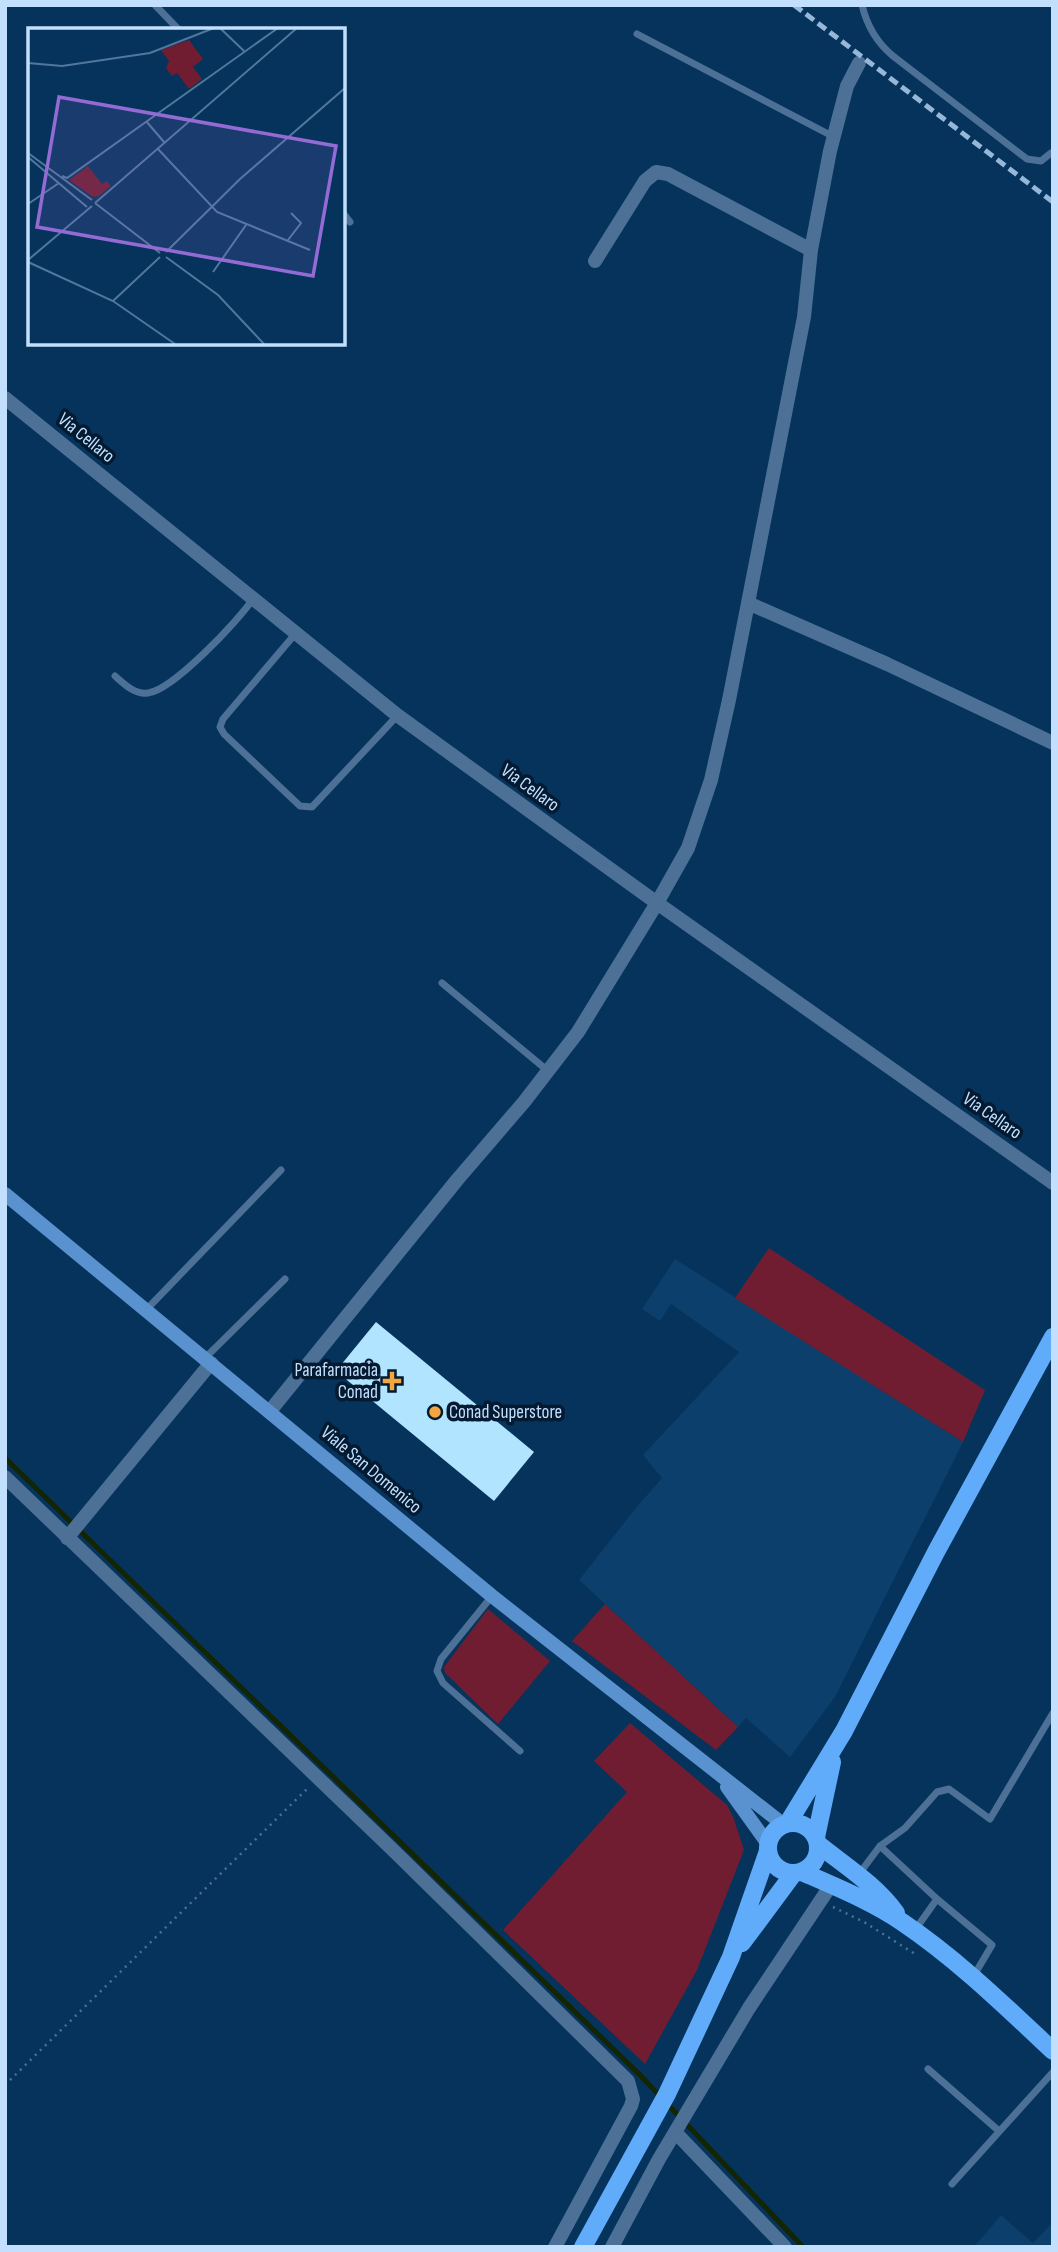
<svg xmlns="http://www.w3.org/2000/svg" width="1058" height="2252" font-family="'Sofia Sans Condensed',sans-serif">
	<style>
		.built { fill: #0c3f6b }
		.green { fill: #711d31 }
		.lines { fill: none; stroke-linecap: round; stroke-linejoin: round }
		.stream { stroke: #142501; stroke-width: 5 }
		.building { fill: #b1e4ff }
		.path { stroke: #4b7297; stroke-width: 2.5; stroke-dasharray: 2 5; stroke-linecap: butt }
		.lane { stroke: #4d7096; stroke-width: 7 }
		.street { stroke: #4d7096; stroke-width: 14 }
		.secondary { stroke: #5992ce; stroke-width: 14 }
		.primary { stroke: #61acfa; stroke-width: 18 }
		.rail { stroke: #97b7d9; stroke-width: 5; stroke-dasharray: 10 5; stroke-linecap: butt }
		.poi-dot { fill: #f1a63f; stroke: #041a31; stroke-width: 2.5 }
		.labels { text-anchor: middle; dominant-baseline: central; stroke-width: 7; stroke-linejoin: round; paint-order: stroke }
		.street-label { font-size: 19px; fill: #c2dffe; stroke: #041a31 }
		.poi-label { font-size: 19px; fill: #c2dffe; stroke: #041a31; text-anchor: end }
		.inset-road { fill: none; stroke: #51789c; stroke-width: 2 }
		.view { fill: #946bd5; fill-opacity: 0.15; stroke: #946bd5; stroke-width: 3.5 }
		.inset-edge { fill: none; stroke: #c2dffe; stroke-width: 3.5 }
	</style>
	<rect width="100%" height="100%" fill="#05335b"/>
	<path class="built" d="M675 1259 963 1442 835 1697 790 1757 746 1718 738 1727 579 1580 635 1509 662 1478 643 1455 739 1352 671 1304 660 1321 642 1309Z
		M1001 2215 1033 2243 1053 2222V2247H974Z"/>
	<path class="green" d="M769 1248 985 1390 963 1442 735 1298Z
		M605 1604 738 1727 716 1750 572 1641Z
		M488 1609 550 1661 498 1724 445 1673 444 1667Z
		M630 1723 727 1805 734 1819 744 1850 697 1970 645 2064 503 1930 627 1792 594 1761Z"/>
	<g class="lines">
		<path class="stream" d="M5 1458 639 2074 803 2247"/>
	</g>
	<path class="building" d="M376 1322 534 1452 494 1501 336 1371Z"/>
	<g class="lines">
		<path class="path" d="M833 1907 864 1922 915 1954
			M5 2085 308 1788"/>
		<path class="lane" d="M155 5 179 30
			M862 5C867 26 876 42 893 56L1027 159 1041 161 1051 153
			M637 34 834 137
			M343 213 350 222
			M296 633 223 719 220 727 224 734 300 806 312 807 397 716
			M115 676C124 684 135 695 148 693 173 690 238 621 253 599
			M442 983 548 1071
			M146 1310 281 1170
			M205 1358 285 1279
			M492 1596 441 1659 437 1671 443 1683 520 1751
			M880 1846 937 1899 992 1945 973 1977
			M859 1874 880 1846 905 1828 937 1792 949 1789 990 1819 1053 1713
			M915 1930 937 1899
			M928 2069 999 2131
			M952 2184 1053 2072"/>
		<path class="street" d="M595 261 645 181 656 172 668 174 811 250
			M5 398 397 715 657 903 1053 1183
			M748 603 887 664 1053 743
			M270 1411 457 1180 524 1102 578 1032 657 903 688 848 711 780 729 700 804 317 811 250 830 151 847 86 859 63
			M5 1477 393 1850 628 2081 633 2099 631 2106 555 2247
			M67 1538 211 1363
			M676 2133 785 2247
			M612 2247 659 2159 749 2008 831 1885"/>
		<path class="secondary" d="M5 1194 492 1596 784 1825
			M727 1787 768 1844"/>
		<path class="primary" d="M768 1848a25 25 0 1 1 50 0a25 25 0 1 1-50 0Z
			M788 1823 844 1731 936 1552 1053 1337
			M816 1837 832 1762
			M818 1844C845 1866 875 1884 896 1913
			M802 1872C836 1887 871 1901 902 1922 957 1959 1005 2006 1053 2051
			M742 1943 794 1873
			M583 2247 667 2094 731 1957 768 1851"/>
		<path class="rail" d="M794 5 1053 202"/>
	</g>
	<g class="poi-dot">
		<path d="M388.5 1370.5h7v7h7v7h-7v7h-7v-7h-7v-7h7z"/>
		<circle cx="435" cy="1412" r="7"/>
	</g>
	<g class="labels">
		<g class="street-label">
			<text transform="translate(86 438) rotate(39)">Via Cellaro</text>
			<text transform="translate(530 788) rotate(36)">Via Cellaro</text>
			<text transform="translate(992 1116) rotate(35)">Via Cellaro</text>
			<text transform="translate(371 1470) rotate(40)">Viale San Domenico</text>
		</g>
		<g class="poi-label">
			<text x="378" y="1370">Parafarmacia<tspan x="378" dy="22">Conad</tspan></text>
			<text x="449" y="1412" text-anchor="start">Conad Superstore</text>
		</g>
	</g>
	<g transform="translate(28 28)">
		<rect width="317" height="317" fill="#05335b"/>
		<path d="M161 12 175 31 165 39 174 51 161 61 149 45 144 48 138 40 141 33 133 22ZM60 138 74 156 79 153 83 158 71 168 65 169 41 152Z" fill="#711d31"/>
		<path class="inset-road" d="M192 0 216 23M0 35 34 38 122 25 186 0M118 93 136 114M130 121 189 184 282 222M0 125 64 172M0 129 59 179M34 148 39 150 250 0M67 175 269 0M67 175 132 225M0 176 31 155M260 212 273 195 263 185M138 224 212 151 317 60M138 229 190 267 236 316M0 232 64 178M0 234 85 273 147 316M185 244 218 197M85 273 132 229"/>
		<path class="view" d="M31 69 308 118 285 248 9 199Z"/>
		<rect width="317" height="317" class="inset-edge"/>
	</g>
	<rect width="1058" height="2252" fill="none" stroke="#c2dffe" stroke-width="14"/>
</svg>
